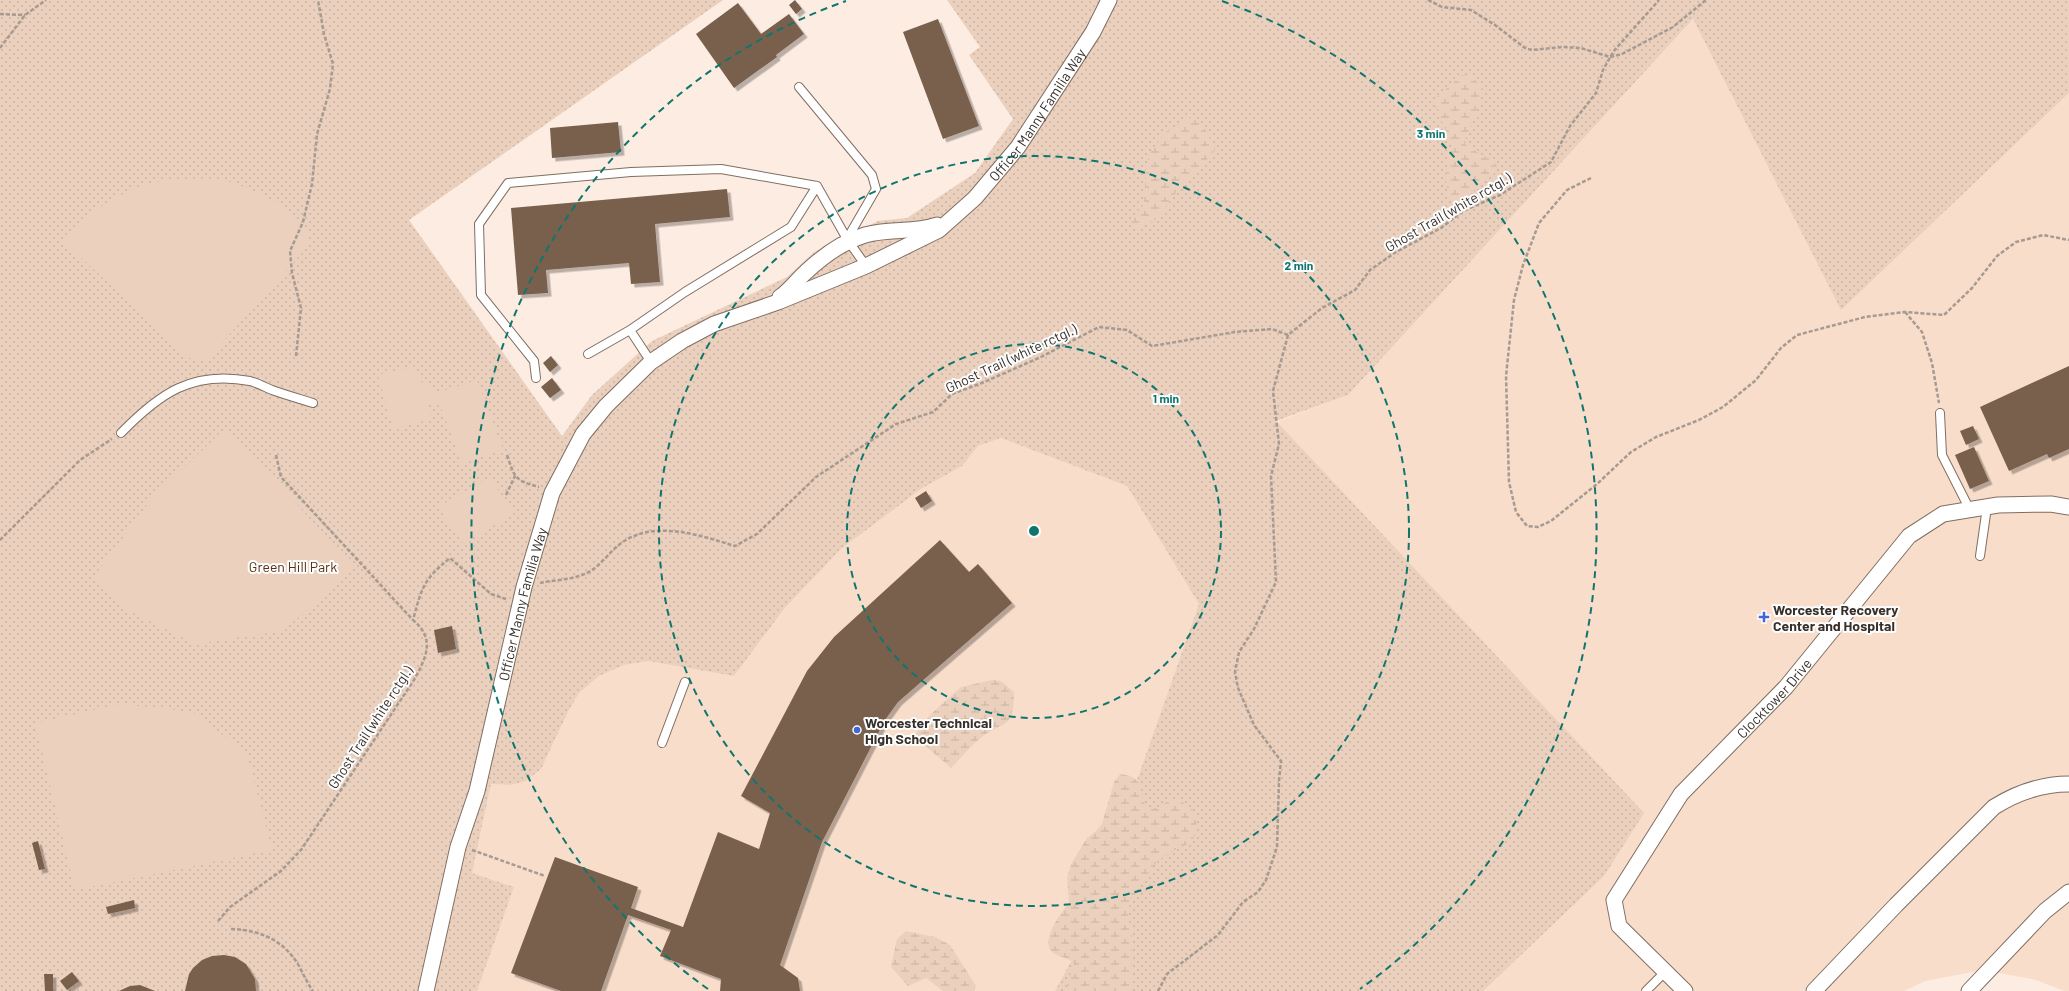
<svg xmlns="http://www.w3.org/2000/svg" width="2069" height="991" font-family="Barlow,sans-serif">
	<style>
		.built { fill: #f8ddcb }
		.grass { fill: url(#grass-dots) }
		.wetland { fill: url(#wetland-marsh) }
		.garden { fill: #ead0bd }
		.building { fill: #78604e; filter: url(#shadow) }
		.lines { fill: none; stroke-linecap: round; stroke-linejoin: round }
		.service-casing { stroke: #806e62; stroke-width: 10 }
		.minor-casing { stroke: #806e62; stroke-width: 17 }
		.path { stroke: #a69a91; stroke-width: 2.5; stroke-dasharray: 4 2; stroke-linecap: butt }
		.service { stroke: #fff; stroke-width: 8 }
		.minor { stroke: #fff; stroke-width: 15 }
		.ring { fill: none; stroke: #0f766e; stroke-width: 2; stroke-dasharray: 7 5 }
		.poi-dot { fill: #4266d8; stroke: #fdfdfd; stroke-width: 1.5 }
		.labels { text-anchor: middle; dominant-baseline: central; stroke-width: 4; stroke-linejoin: round; paint-order: stroke }
		.street-label { font-size: 14px; fill: #372f2a; stroke: #fdfdfd }
		.park-label { font-size: 14px; fill: #56300f; stroke: #fdfdfd }
		.poi-label { font-size: 14px; font-weight: bold; fill: #372f2a; stroke: #fdfdfd; text-anchor: start }
		.centre { fill: #0f766e; stroke: #fdfdfd; stroke-width: 2 }
		.ring-label { font-size: 12px; text-anchor: middle; font-weight: bold; fill: #0f766e; stroke: #fdfdfd; stroke-width: 4; stroke-linejoin: round; paint-order: stroke }
	</style>
	<defs>
		<pattern id="grass-dots" width="8" height="8" patternUnits="userSpaceOnUse"><rect width="8" height="8" fill="#ead0bd"/><path d="M2 2h.1M6 6h.1" fill="none" stroke="#c9b3a3" stroke-width="1.8" stroke-linecap="round"/></pattern>
		<pattern id="wetland-marsh" width="20" height="14" patternUnits="userSpaceOnUse"><rect width="20" height="14" fill="#ead0bd"/><path d="M1 5h8M5 5V1M11 12h8M15 12V8" fill="none" stroke="#c9b3a3"/></pattern>
		<filter id="shadow"><feDropShadow dx="3.5" dy="3.5" stdDeviation="0" flood-color="#0004"/></filter>
	</defs>
	<rect width="100%" height="100%" fill="#fcece1"/>
	<path class="built" d="M1693 19 1841 309 2069 93V991H2064L2036 980 1983 970 1925 981 1904 991H1474L1276 422 1348 395Z
		M1001 438 1127 486 1199 604 1077 950 1055 991H477L514 887 472 873 491 784 511 785 526 781 541 769 568 712 579 693 599 676 624 665 648 661 734 676 784 609 841 549 921 489 962 466 978 446Z"/>
	<path class="grass" d="M0 0H723L409 220 562 436 592 395 652 341 787 277 814 252 878 221 907 218 975 173 1013 119 969 55 980 47 947 0H2069V93L1841 310 1693 19 1348 395 1276 421 1644 813 1604 876 1483 991H1055L1077 950 1199 604 1127 486 1001 438 978 446 962 466 921 489 841 549 784 609 734 676 648 661 624 665 599 676 579 693 568 712 541 769 526 781 511 785 491 784 472 873 514 887 477 991H0Z"/>
	<path class="wetland" d="M1462 75 1472 77 1484 90 1466 138 1465 145 1489 159 1497 166C1495 178 1487 177 1480 184 1473 190 1473 199 1469 207L1460 211 1455 206 1448 193 1445 177 1452 144 1434 104 1438 96Z
		M1189 118C1204 120 1209 137 1215 149 1206 163 1192 174 1181 186 1168 201 1161 224 1137 228L1132 224 1131 219 1144 204 1146 166 1150 152 1167 131Z
		M992 680 1001 681 1014 692C1014 733 1001 720 977 741 968 749 960 759 951 768L914 736 930 715 961 687Z
		M1120 774C1149 777 1136 796 1149 810L1159 807 1171 799C1181 800 1190 806 1197 814L1196 833 1192 842 1167 854 1156 863 1131 897 1128 915 1132 934 1131 991H1067V984L1074 963C1066 957 1062 958 1055 954 1037 945 1061 912 1069 903L1067 878 1071 864 1087 838 1096 831 1102 824 1114 782Z
		M906 931 935 937 950 945 976 986 974 991H943L926 978 908 986 891 967 897 939Z"/>
	<path class="garden" d="M184 179C199 179 216 177 230 182 254 189 296 209 307 233 308 236 308 241 309 245L206 361 189 358 62 240C86 213 121 190 156 182 165 180 175 180 184 179Z
		M416 366 420 381 440 392 477 380 503 449 462 464 439 402 428 405 432 419 393 429 378 375Z
		M223 430 272 477 355 568 283 631 195 644 122 607 92 579 152 498Z
		M490 477 514 514 463 544 438 507Z
		M120 704 192 712 247 753 272 850 75 890 35 723Z"/>
	<path class="building" d="M795 0 802 9 796 14 789 5Z
		M738 3 761 34 789 14 804 34 776 55 777 57 734 88 696 34Z
		M938 19 979 126 943 139 903 32Z
		M618 122 621 152 552 158 550 128Z
		M727 189 730 217 655 224 660 282 631 284 629 263 546 270 548 293 518 295 511 208Z
		M551 356 558 365 550 372 543 363Z
		M2069 366V449L2049 458 2047 454 2009 471 1980 407Z
		M552 378 561 390 550 398 541 387Z
		M1973 426 1979 439 1966 445 1960 431Z
		M1974 447 1989 481 1970 489 1955 455Z
		M926 491 932 501 921 508 915 498Z
		M940 540 969 572 978 564 1012 603 898 702 885 720 822 842 780 965 798 978 800 991H720L721 979 660 956 671 930 628 915 601 991H561L511 973 555 857 638 887 631 908 683 927 718 832 759 849 770 813 741 796 807 671 834 637Z
		M452 626 456 649 438 653 434 630Z
		M38 841 45 869 39 870 32 843Z
		M134 900 135 908 108 914 106 907Z
		M224 955 235 957 246 964 255 979 256 991H185L189 974 193 968 202 960 212 956Z
		M72 972 79 981 67 990 60 981Z
		M44 974H53V991H45Z
		M140 985 155 991H119L130 986Z"/>
	<g class="lines">
		<defs>
			<path id="service" d="M799 87 872 175 876 189 847 239
				M630 330 651 362
				M588 354 630 330 685 292 791 227 817 186
				M536 378 534 361 481 295 479 224 508 183 631 172 721 169 817 186 847 239 866 266
				M1940 413 1942 455 1970 510
				M121 433C159 394 192 370 250 381 257 383 265 387 272 390 286 395 300 399 313 403
				M1980 556 1987 507
				M662 743 685 682
				M1646 991 1666 971"/>
			<g id="minor">
				<path d="M780 297C790 290 797 280 806 272 823 256 842 242 865 235 889 228 914 233 937 225"/>
				<path id="s1" d="M426 991 458 847 477 791 524 587 552 493 583 434 606 406 651 362 682 341 714 324 778 302 866 266 939 230 975 198 1018 147 1093 32 1109 0"/>
				<path id="s2" d="M1685 991 1619 926 1614 900 1681 794 1786 687 1909 536 1943 514 1998 505 2051 504 2069 507"/>
				<path d="M1814 991 1896 905 1994 807C2018 792 2041 784 2069 784"/>
				<path d="M1969 991 2045 911 2069 892"/>
			</g>
		</defs>
		<use href="#service" class="service-casing"/>
		<use href="#minor" class="minor-casing"/>
		<path class="path" d="M1428 0 1442 7 1471 10 1495 25 1525 48 1532 50 1562 47 1581 48 1610 57 1622 54 1673 27 1706 0
			M0 14 25 15
			M0 48 25 15 46 0
			M1591 178 1567 190 1539 223 1523 265 1514 300 1506 376 1509 482 1516 512 1527 526 1538 527 1551 521 1597 484 1631 452 1656 437 1699 420 1723 407 1756 380 1781 348 1797 335 1865 317 1905 312 1944 315 1972 288 1997 256 2016 242 2043 235 2069 240
			M1905 312 1922 332 1932 363 1939 403
			M296 356 301 308 292 273 290 251 303 222 312 184 317 134 330 89 333 64 324 34 318 0
			M276 455 281 477 413 620
			M507 455C515 478 514 480 539 487
			M506 495 515 476
			M0 540 80 460 112 439
			M540 583C553 580 569 580 582 575 598 570 607 554 620 544 653 519 699 535 735 546L757 534 816 477 896 424 933 412 952 394 982 383 1041 357 1099 327 1127 330 1152 346 1235 332 1272 329 1288 335 1322 308 1355 290 1370 270 1396 252 1441 228 1463 211 1500 195 1551 162 1570 126 1596 93 1603 70 1613 52 1659 0
			M472 850 545 876
			M218 921 230 907 281 871 301 850 414 680C426 658 436 639 413 620 422 587 423 580 450 558L491 594 506 599
			M231 929C260 930 284 940 299 966 304 975 307 983 313 991
			M1158 991 1167 974 1218 935 1243 902 1258 892 1266 880 1277 847 1279 781 1281 761 1254 725 1238 688 1235 672 1239 652 1254 629 1276 582 1271 476 1279 444 1273 391 1288 335"/>
		<use href="#service" class="service"/>
		<use href="#minor" class="minor"/>
	</g>
	<g class="ring">
		<circle cx="1034" cy="531" r="187"/>
		<circle cx="1034" cy="531" r="375"/>
		<path d="M708 989A562 562 0 0 1 846 1M1222 1A562 562 0 0 1 1360 989"/>
	</g>
	<g class="poi-dot">
		<path d="M1762 611h4v4h4v4h-4v4h-4v-4h-4v-4h4z"/>
		<circle cx="857" cy="730" r="4"/>
	</g>
	<g class="labels">
		<g class="street-label">
			<text stroke="none"><textPath href="#s1" startOffset="1150">Officer Manny Familia Way</textPath></text>
			<text transform="translate(1448 212) rotate(-30)">Ghost Trail (white rctgl.)</text>
			<text transform="translate(1011 358) rotate(-25)">Ghost Trail (white rctgl.)</text>
			<text stroke="none"><textPath href="#s1" startOffset="399">Officer Manny Familia Way</textPath></text>
			<text stroke="none"><textPath href="#s2" startOffset="378">Clocktower Drive</textPath></text>
			<text transform="translate(370 727) rotate(-57)">Ghost Trail (white rctgl.)</text>
		</g>
		<g class="park-label">
			<text x="293" y="566">Green Hill Park</text>
		</g>
		<g class="poi-label">
			<text x="1773" y="609">Worcester Recovery<tspan x="1773" dy="16">Center and Hospital</tspan></text>
			<text x="865" y="722">Worcester Technical<tspan x="865" dy="16">High School</tspan></text>
		</g>
	</g>
	<circle cx="1034" cy="531" r="6" class="centre"/>
	<g class="ring-label">
		<text x="1431" y="138">3 min</text>
		<text x="1299" y="270">2 min</text>
		<text x="1166" y="403">1 min</text>
	</g>
</svg>
